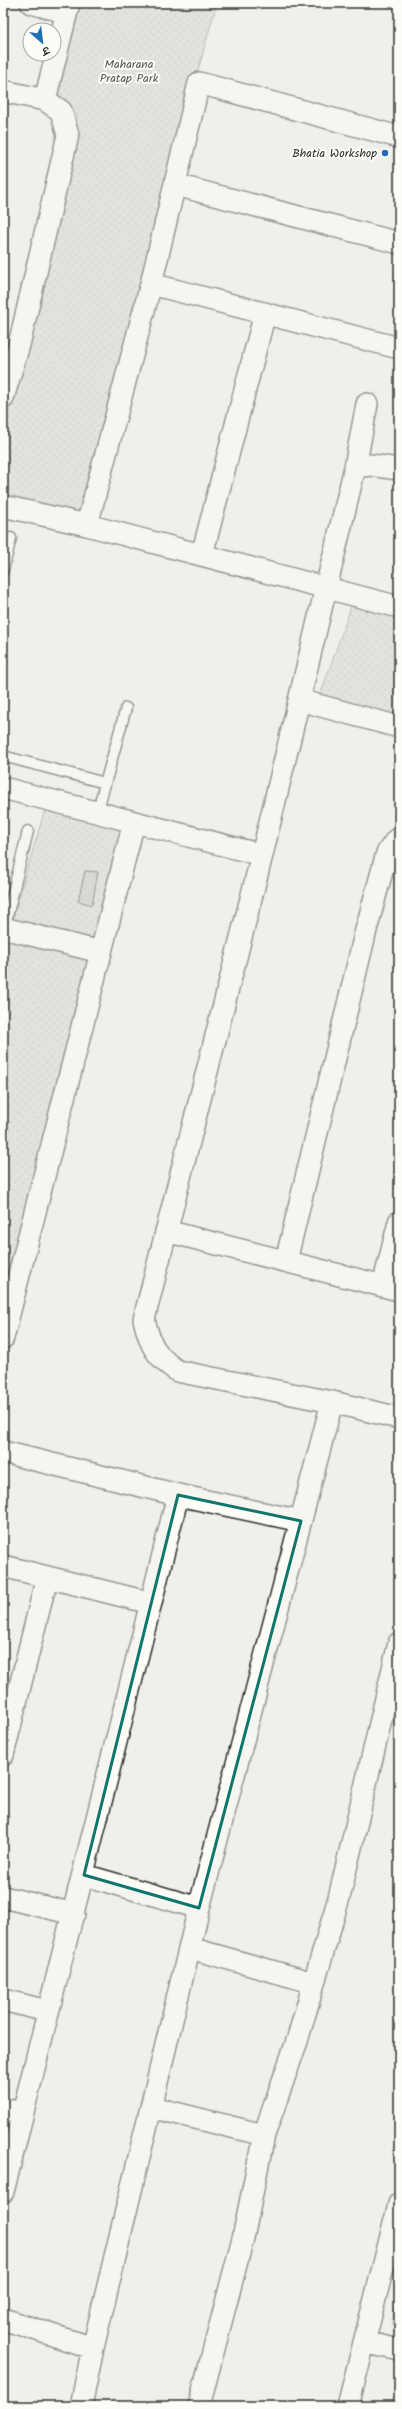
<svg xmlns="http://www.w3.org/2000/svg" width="402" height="2409" font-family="Kalam,'Playpen Sans Deva',sans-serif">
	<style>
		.green { fill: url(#green-dots); stroke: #7f7e7d }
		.building { fill: #bdbcb8; stroke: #2b2b2b }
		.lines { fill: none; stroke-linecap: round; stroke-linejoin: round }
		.service-casing { stroke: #2b2b2b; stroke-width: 13 }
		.minor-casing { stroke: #2b2b2b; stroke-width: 24 }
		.service { stroke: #fdfcf7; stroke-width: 10 }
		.minor { stroke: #fdfcf7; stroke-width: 21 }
		.marked { fill: none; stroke: #0f766e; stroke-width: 3; stroke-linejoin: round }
		.poi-dot { fill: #1f6fb2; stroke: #fdfcf7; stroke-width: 1.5 }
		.labels { text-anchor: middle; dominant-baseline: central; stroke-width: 4; stroke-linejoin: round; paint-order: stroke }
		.park-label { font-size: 12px; fill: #555554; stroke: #fdfcf7 }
		.poi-label { font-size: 12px; fill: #2b2b2b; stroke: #fdfcf7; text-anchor: end }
	</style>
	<defs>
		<pattern id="green-dots" width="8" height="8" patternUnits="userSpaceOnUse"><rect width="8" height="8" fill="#d3d2cf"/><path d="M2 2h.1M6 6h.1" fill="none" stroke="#b5b4b2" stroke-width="1.8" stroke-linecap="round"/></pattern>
	</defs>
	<rect width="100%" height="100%" fill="#f0efeb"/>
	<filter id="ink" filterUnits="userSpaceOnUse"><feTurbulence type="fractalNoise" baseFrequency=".025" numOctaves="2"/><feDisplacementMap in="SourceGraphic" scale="8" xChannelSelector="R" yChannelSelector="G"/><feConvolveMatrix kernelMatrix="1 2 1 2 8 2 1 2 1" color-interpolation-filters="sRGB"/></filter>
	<g filter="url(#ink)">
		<path class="green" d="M50 3H217L195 81 85 516 3 497V422L25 352 77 114 46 98 77 10Z
			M355 595 399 610V722L317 705Z
			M46 806 123 830 3 1306V933L11 924Z
			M399 2293V2326L391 2324Z"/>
		<path class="building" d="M85 871 98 872 92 905 78 901Z"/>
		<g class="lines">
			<defs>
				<path id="service" d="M3 570 11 538
					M3 756 105 783
					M97 813 126 708
					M4 929 28 831"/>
				<path id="minor" d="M31 3 66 12
					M3 91 45 100 61 111 68 135 19 345 3 398
					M45 100 69 3
					M176 185 399 243
					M151 284 399 348
					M367 404 355 467 262 855 144 1319C150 1345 155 1355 177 1371L332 1402 399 1418
					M355 467 370 465 399 469
					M3 506 87 525 399 607
					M87 525 151 284 199 83 399 137
					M202 555 265 313
					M299 700 399 727
					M3 788 262 855
					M3 928 101 952
					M166 1231 399 1290
					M286 1261 366 930 387 853 396 840H399
					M383 1286 399 1222
					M3 1338 134 822
					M3 1452 178 1495 301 1521
					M3 1566 151 1603
					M3 1755 47 1577
					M84 1875 199 1908
					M3 1897 74 1914
					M190 1948 314 1983
					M3 2000 47 2011
					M151 2107 264 2135 243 2238 199 2406
					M3 2109 22 2113
					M264 2135 297 2041 340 1894 399 1643
					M3 2192 178 1495
					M3 2319 93 2348
					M364 2342 399 2350
					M81 2406 93 2348 199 1908 332 1402
					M348 2406 399 2204"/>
			</defs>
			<use href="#service" class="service-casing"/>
			<use href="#minor" class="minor-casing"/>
			<use href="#service" class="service"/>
			<use href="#minor" class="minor"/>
		</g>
	</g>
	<path d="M0 0H402V2409H0ZM178 1495 301 1521 199 1908 84 1875Z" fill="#f0efeb" fill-opacity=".55" fill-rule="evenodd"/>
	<path class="marked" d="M178 1495 301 1521 199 1908 84 1875Z"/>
	<circle class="poi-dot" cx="385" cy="153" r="4"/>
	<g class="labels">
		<g class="park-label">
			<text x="129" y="64">Maharana<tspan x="129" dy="14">Pratap Park</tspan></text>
		</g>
		<g class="poi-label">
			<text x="377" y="153">Bhatia Workshop</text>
		</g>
	</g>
	<rect width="402" height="2409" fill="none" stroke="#fdfcf7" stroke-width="16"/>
	<rect x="8" y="8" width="386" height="2393" fill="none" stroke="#2b2b2b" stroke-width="1.5" filter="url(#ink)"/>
	<g transform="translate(42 42) rotate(152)"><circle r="19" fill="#fdfcf7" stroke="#a9a8a5"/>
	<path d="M0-3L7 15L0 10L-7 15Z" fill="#1f6fb2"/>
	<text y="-6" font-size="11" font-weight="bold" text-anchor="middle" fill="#2b2b2b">उ</text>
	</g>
</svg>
